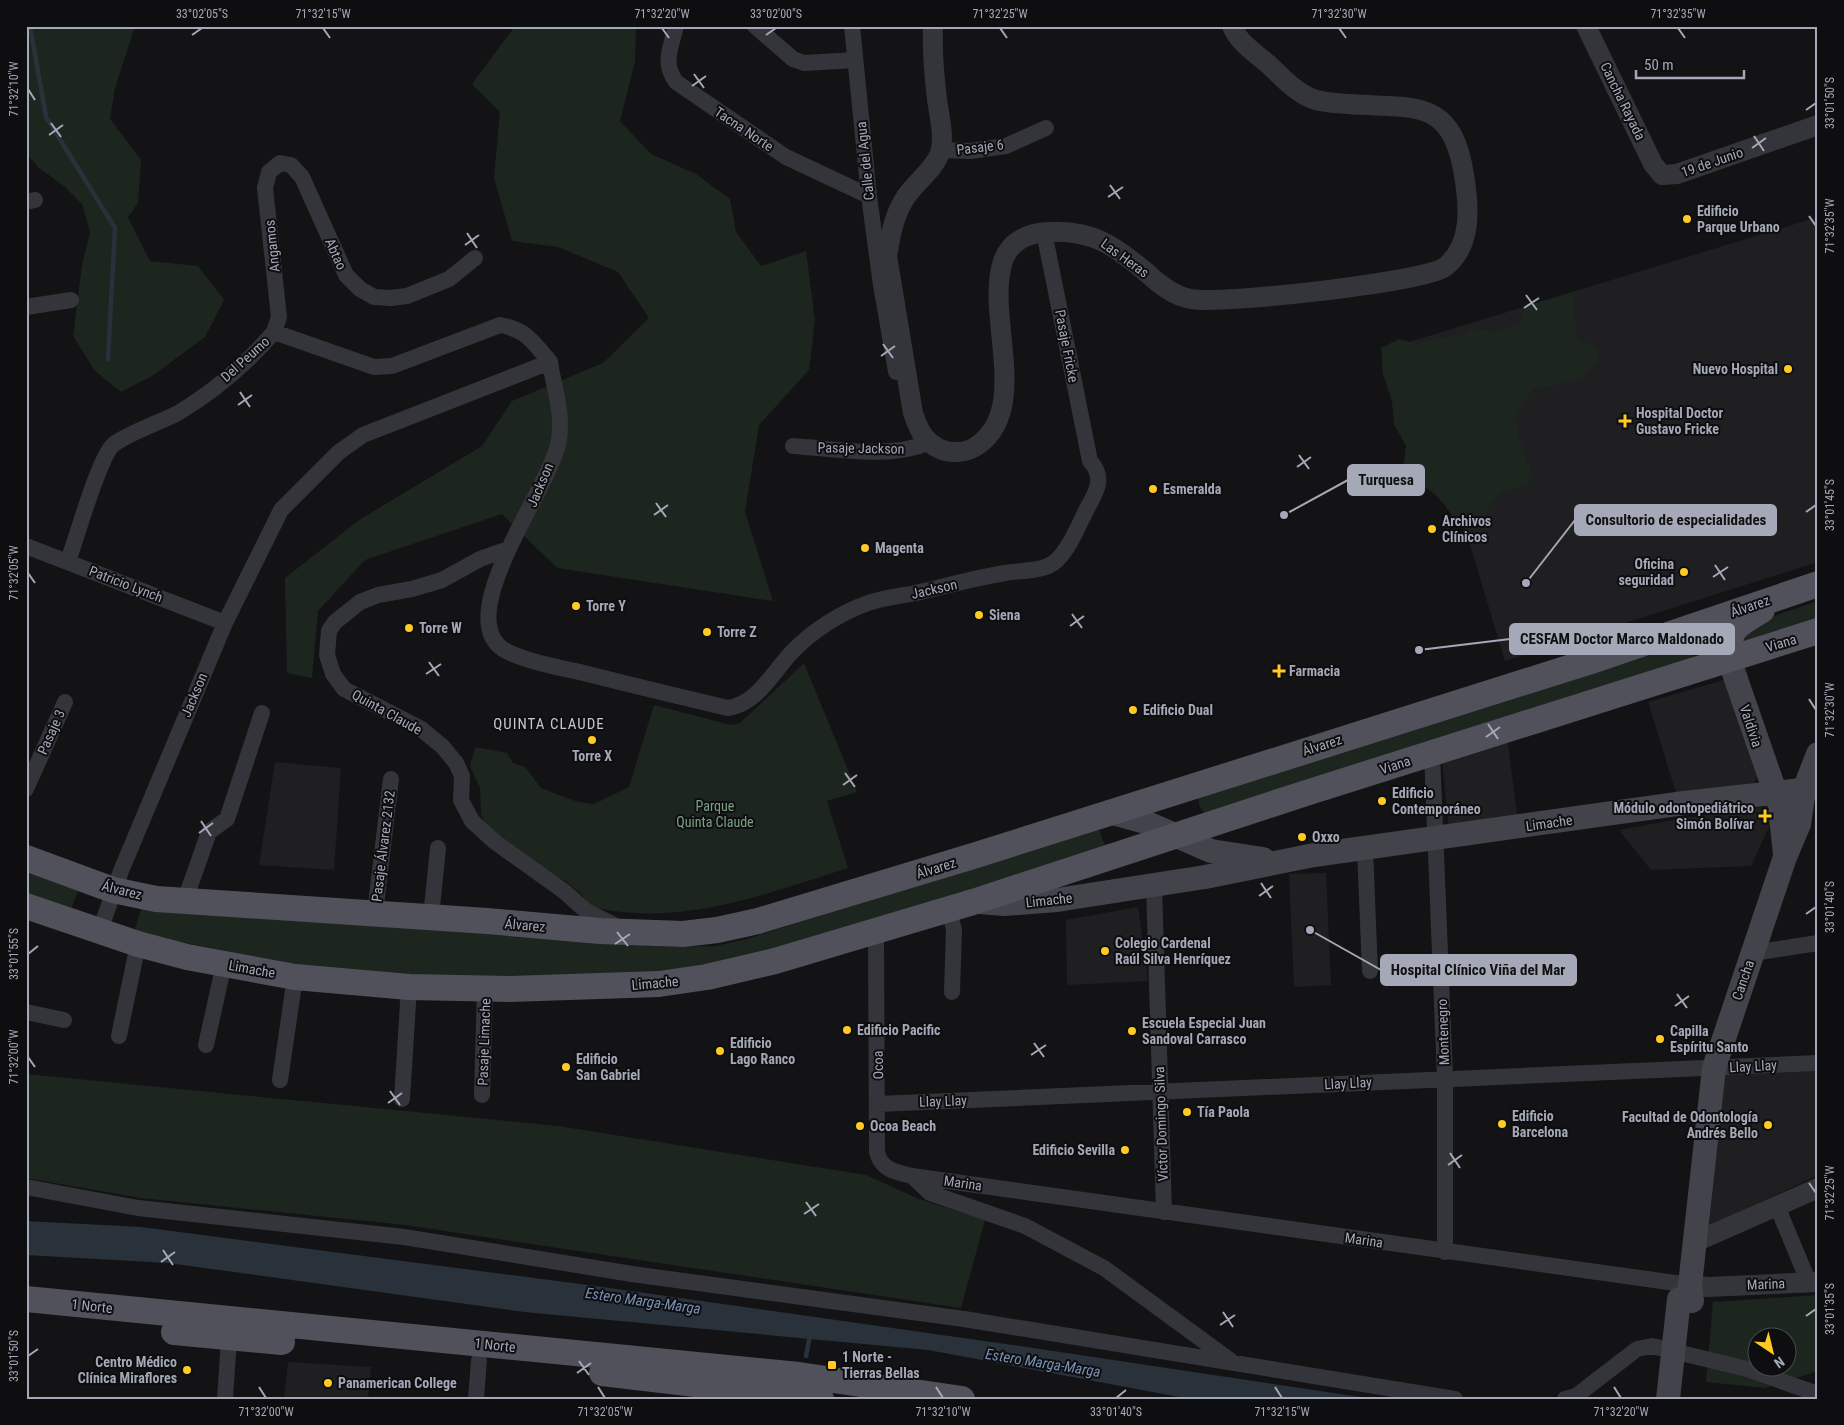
<svg xmlns="http://www.w3.org/2000/svg" width="1844" height="1425" font-family="'Roboto Condensed',sans-serif">
	<style>
		.built { fill: #1f1f22 }
		.green { fill: #1d251f; fill-rule: evenodd }
		.water { fill: #29313a }
		.lines { fill: none; stroke-linecap: round; stroke-linejoin: round }
		.stream { stroke: #29313a; stroke-width: 4.5 }
		.minor { stroke: #34343b; stroke-width: 16 }
		.tertiary { stroke: #34343b; stroke-width: 20 }
		.secondary { stroke: #42434b; stroke-width: 24 }
		.primary { stroke: #50515a; stroke-width: 26 }
		.secondary-bridge { stroke: #42434b; stroke-width: 24 }
		.ticks { fill: none; stroke: #a4a8b7; stroke-width: 2 }
		.poi-dot { fill: #ffca21; stroke: #0e0e10; stroke-width: 2 }
		.labels { text-anchor: middle; dominant-baseline: central; stroke-width: 4; stroke-linejoin: round; paint-order: stroke }
		.street-label { font-size: 14px; fill: #a4a8b7; stroke: #0e0e10 }
		.poi-label { font-size: 14px; font-weight: bold; fill: #a4a8b7; stroke: #0e0e10; text-anchor: start }
		.park-label { font-size: 14px; fill: #79a380; stroke: #0e0e10 }
		.neighbourhood-label { font-size: 15px; letter-spacing: 1px; fill: #c5c7d2; stroke: #0e0e10 }
		.water-label { font-size: 15px; font-style: italic; fill: #7892b5; stroke: #0e0e10 }
		.leader { fill: none; stroke: #a4a8b7; stroke-width: 2 }
		.callout-dot { fill: #a4a8b7; stroke: #0e0e10; stroke-width: 2 }
		.callout { fill: #a4a8b7; stroke: #a4a8b7; stroke-width: 2 }
		.callout-label { font-size: 15px; text-anchor: middle; font-weight: bold; fill: #111 }
		.neatline { fill: none; stroke: #a4a8b7; stroke-width: 2 }
		.ticks-label { font-size: 12px; text-anchor: middle; fill: #a4a8b7 }
	</style>
	<rect width="100%" height="100%" fill="#131315"/>
	<path class="built" d="M1818 217V562L1505 661 1409 342Z
		M1727 679 1759 776 1752 785 1677 796 1648 702Z
		M1507 738 1518 821 1449 831 1442 759Z
		M275 762 341 768 334 870 259 865Z
		M1769 806 1773 818 1751 866 1651 870 1619 830 1684 818Z
		M1326 873 1331 985 1294 987 1289 874Z
		M1138 907 1148 981 1067 985 1066 920Z
		M1818 1071V1175L1709 1226 1722 1075Z
		M288 1362 371 1367 368 1399H284Z"/>
	<path class="green" d="M26 26H135L115 88 110 119 141 160 138 203 128 217 150 261 198 266 224 300 205 337 152 376 121 392 95 371 73 336 82 265 90 232 82 204 65 187 38 167 26 153Z
		M515 26H636L635 62 620 121 651 154 696 174 730 199 736 232 761 266 806 251 815 320 809 370 759 425 745 512 773 601 557 568 502 514 365 560 318 611 312 678 287 673 285 578 359 520 482 446 512 401 603 363 649 318 618 272 558 247 512 241 494 178 500 112 472 84Z
		M1573 292 1577 338C1589 346 1595 341 1600 358 1587 384 1559 384 1534 388L1516 416 1518 434 1533 478 1525 485 1500 493 1482 517 1457 523C1439 496 1434 488 1402 478L1406 446 1394 424 1392 401 1383 374 1381 348 1399 339 1418 344 1436 338 1459 336 1472 329 1489 330 1492 334 1520 324 1526 306Z
		M1818 601V624L1738 650 1737 629Z
		M1677 641 1693 649 1694 663 1207 817 1200 807 1197 795Z
		M804 663 857 792 827 801 848 868C766 894 677 929 590 906L581 894 567 882 521 856 487 825 481 815 480 788 470 766 475 747 507 753 513 763 525 767 541 788 578 802 594 804 629 787 654 705 731 725 740 723Z
		M1098 827 1107 851 728 967 664 976 388 982 134 933 142 905 669 947 715 946 747 939Z
		M26 865 80 887 69 913 26 898Z
		M26 1074 558 1126 866 1175 919 1199 985 1220 961 1308 405 1225 141 1198 26 1178Z
		M1818 1295V1371L1765 1388 1706 1382 1713 1302ZM1756 1338H1786V1368H1756Z"/>
	<path class="water" d="M26 1221 141 1227 588 1285 1020 1346 1374 1399H1190L928 1350 524 1312 168 1263 26 1255Z"/>
	<g class="lines">
		<path class="stream" d="M30 26 46 117 115 228 108 359
			M806 1356 810 1335"/>
		<path class="minor" d="M676 26C671 48 662 62 676 82L786 157 869 196
			M755 26 793 59 804 63 855 60
			M852 26 869 196 881 285 891 290
			M941 150 970 151 1006 146 1046 128
			M26 202 35 200
			M881 285 896 372
			M26 307 71 300
			M274 332 279 317 265 188 269 172 280 163 291 165 302 177 346 275 360 289 374 297 391 298 407 296 449 279 475 258
			M550 362C554 390 563 409 559 440 553 485 445 622 508 652 532 663 562 668 588 674 635 686 681 697 728 708 758 703 772 673 792 652 812 631 840 613 868 603 883 598 900 596 916 593 946 586 975 578 1005 573 1021 570 1044 572 1056 561 1071 547 1079 523 1089 505 1098 489 1104 476 1090 461L1044 232
			M793 446C837 449 888 459 928 443
			M26 546 225 623
			M508 549 480 559 442 580 412 589 378 595 360 602 335 622 329 631 327 655 333 674 344 689 420 728 443 747 456 763 462 776 461 800 472 821 495 842 565 892 586 911 618 927
			M68 561C76 540 99 457 113 445 126 434 161 422 178 413 213 392 247 363 274 332L374 367 392 366 500 325C527 330 533 342 550 362
			M1432 753 1445 1078V1252
			M26 789 65 702
			M1365 849 1370 971
			M1154 886 1164 1212
			M185 900 209 832 227 819 262 713
			M949 909 954 930 952 992
			M375 913 391 779
			M431 917 438 848
			M876 931 877 1152C881 1170 896 1172 912 1176L1690 1285
			M99 933 121 871 225 623 281 510 339 452 363 435 550 362
			M1753 953 1818 943
			M26 1012 64 1020
			M119 1036 138 944
			M206 1045 224 964
			M280 1080 295 977
			M482 1095 485 989
			M402 1099 409 987
			M878 1104 1818 1063
			M912 1176 930 1193 1025 1226 1104 1268 1231 1361
			M26 1187 138 1208 404 1237 632 1274 964 1319 1455 1399
			M1777 1206 1809 1283
			M225 1399 229 1338
			M476 1399 479 1360
			M1565 1399 1576 1396 1637 1349 1652 1346 1747 1369 1818 1394"/>
		<path class="tertiary" d="M933 26C932 51 934 75 937 99 939 116 945 136 940 153 935 167 922 177 912 189 895 208 891 232 887 256L913 413C919 430 923 441 940 449 952 454 967 453 978 445 1031 407 985 316 1003 261 1010 241 1028 233 1048 232 1092 229 1115 246 1147 273 1160 285 1174 296 1191 299 1220 305 1425 282 1445 267 1473 245 1469 205 1464 175 1452 96 1413 109 1348 104 1336 103 1324 103 1313 99 1296 93 1281 76 1268 64 1255 53 1238 42 1232 26
			M1586 26 1653 164 1662 175 1677 174 1818 125
			M1695 1242 1818 1188
			M1690 1285 1708 1287 1818 1282"/>
		<path class="secondary" d="M1729 659 1780 806 1785 855
			M1109 812 1145 822 1211 851 1263 859
			M979 902 1004 904 1057 900 1205 877 1314 855 1684 803 1818 788
			M1692 1301 1690 1285 1714 1068 1785 857 1799 824 1804 790 1818 754"/>
		<path class="primary" d="M1729 659C1728 626 1737 626 1762 610
			M26 858 113 890 156 899 487 921 600 931 683 934 717 930 758 921 973 856 1594 660 1818 584
			M26 906 138 944 187 957 295 977 409 987 510 989 659 984 707 977 775 961 973 902 1303 794 1818 631
			M26 1299 799 1375 962 1399
			M174 1332 282 1342
			M602 1373 821 1399"/>
		<path class="secondary-bridge" d="M1668 1399 1679 1299"/>
	</g>
	<path class="ticks" d="M323 28 330 38M662 28 669 38M1000 28 1007 38M1339 28 1346 38M1678 28 1685 38M192 35 202 28M766 35 776 28M694 74 704 88M692 86 706 76M28 89 35 100M1806 110 1816 103M51 123 61 137M49 135 63 125M1754 136 1764 151M1752 148 1766 138M1110 185 1120 199M1108 197 1123 187M1809 216 1816 226M467 233 477 248M465 245 479 235M1526 295 1537 310M1524 308 1539 298M883 344 893 358M881 356 895 346M240 392 250 407M238 405 252 395M1299 455 1309 469M1297 467 1311 457M656 503 666 517M1806 512 1816 505M654 515 668 505M1715 565 1725 580M28 573 35 583M1713 577 1728 567M1072 614 1082 628M1070 626 1084 616M429 662 439 676M426 674 441 664M1809 699 1816 710M1488 724 1498 739M1486 737 1500 727M845 773 855 787M843 785 857 775M201 821 211 836M199 833 213 823M1261 883 1271 898M1259 896 1273 886M1806 914 1816 907M617 932 628 946M615 944 630 934M28 954 38 946M1677 994 1687 1008M1675 1006 1689 996M1034 1043 1044 1057M1031 1055 1046 1045M28 1057 35 1067M390 1091 400 1105M388 1103 402 1093M1450 1153 1460 1168M1448 1165 1462 1155M1809 1183 1816 1193M806 1202 816 1216M804 1214 819 1204M163 1250 173 1265M161 1262 175 1252M1223 1312 1233 1327M1806 1316 1816 1309M1220 1325 1235 1315M28 1356 38 1349M579 1361 589 1375M577 1373 591 1363M259 1387 266 1398M598 1387 605 1398M936 1387 943 1398M1275 1387 1282 1398M1614 1387 1621 1398M1116 1398 1126 1390"/>
	<g class="poi-dot">
		<circle cx="1687" cy="219" r="5"/>
		<circle cx="1788" cy="369" r="5"/>
		<path d="M1622.5 413.5h5v5h5v5h-5v5h-5v-5h-5v-5h5z"/>
		<circle cx="1153" cy="489" r="5"/>
		<circle cx="1432" cy="529" r="5"/>
		<circle cx="865" cy="548" r="5"/>
		<circle cx="1684" cy="572" r="5"/>
		<circle cx="576" cy="606" r="5"/>
		<circle cx="979" cy="615" r="5"/>
		<circle cx="409" cy="628" r="5"/>
		<circle cx="707" cy="632" r="5"/>
		<path d="M1276.5 663.5h5v5h5v5h-5v5h-5v-5h-5v-5h5z"/>
		<circle cx="1133" cy="710" r="5"/>
		<circle cx="592" cy="740" r="5"/>
		<circle cx="1382" cy="801" r="5"/>
		<path d="M1762.5 808.5h5v5h5v5h-5v5h-5v-5h-5v-5h5z"/>
		<circle cx="1302" cy="837" r="5"/>
		<circle cx="1105" cy="951" r="5"/>
		<circle cx="847" cy="1030" r="5"/>
		<circle cx="1132" cy="1031" r="5"/>
		<circle cx="1660" cy="1039" r="5"/>
		<circle cx="720" cy="1051" r="5"/>
		<circle cx="566" cy="1067" r="5"/>
		<circle cx="1187" cy="1112" r="5"/>
		<circle cx="1502" cy="1124" r="5"/>
		<circle cx="1768" cy="1125" r="5"/>
		<circle cx="860" cy="1126" r="5"/>
		<circle cx="1125" cy="1150" r="5"/>
		<rect x="827" y="1360" width="10" height="10" rx="2.5"/>
		<circle cx="187" cy="1370" r="5"/>
		<circle cx="328" cy="1383" r="5"/>
	</g>
	<g class="labels">
		<g class="street-label">
			<text transform="translate(1623 101) rotate(64)">Cancha Rayada</text>
			<text transform="translate(744 129) rotate(34)">Tacna Norte</text>
			<text transform="translate(980 147) rotate(-7)">Pasaje 6</text>
			<text transform="translate(865 161) rotate(-96)">Calle del Agua</text>
			<text transform="translate(1712 162) rotate(-19)">19 de Junio</text>
			<text transform="translate(272 246) rotate(-96)">Angamos</text>
			<text transform="translate(336 254) rotate(66)">Abtao</text>
			<text transform="translate(1125 258) rotate(36)">Las Heras</text>
			<text transform="translate(1067 346) rotate(79)">Pasaje Fricke</text>
			<text transform="translate(245 359) rotate(-42)">Del Peumo</text>
			<text transform="translate(861 448) rotate(1)">Pasaje Jackson</text>
			<text transform="translate(540 485) rotate(-67)">Jackson</text>
			<text transform="translate(126 584) rotate(21)">Patricio Lynch</text>
			<text transform="translate(934 589) rotate(-13)">Jackson</text>
			<text transform="translate(1750 606) rotate(-19)">Álvarez</text>
			<text transform="translate(1781 643) rotate(-17)">Viana</text>
			<text transform="translate(194 695) rotate(-67)">Jackson</text>
			<text transform="translate(387 712) rotate(29)">Quinta Claude</text>
			<text transform="translate(1751 726) rotate(72)">Valdivia</text>
			<text transform="translate(51 732) rotate(-66)">Pasaje 3</text>
			<text transform="translate(1322 745) rotate(-18)">Álvarez</text>
			<text transform="translate(1395 765) rotate(-18)">Viana</text>
			<text transform="translate(1549 823) rotate(-8)">Limache</text>
			<text transform="translate(383 846) rotate(-83)">Pasaje Álvarez 2132</text>
			<text transform="translate(936 868) rotate(-17)">Álvarez</text>
			<text transform="translate(122 890) rotate(14)">Álvarez</text>
			<text transform="translate(1049 900) rotate(-6)">Limache</text>
			<text transform="translate(525 925) rotate(5)">Álvarez</text>
			<text transform="translate(252 969) rotate(10)">Limache</text>
			<text transform="translate(1743 980) rotate(-71)">Cancha</text>
			<text transform="translate(655 983) rotate(-5)">Limache</text>
			<text transform="translate(1443 1032) rotate(-92)">Montenegro</text>
			<text transform="translate(484 1042) rotate(-88)">Pasaje Limache</text>
			<text transform="translate(878 1065) rotate(-91)">Ocoa</text>
			<text transform="translate(1753 1066) rotate(-3)">Llay Llay</text>
			<text transform="translate(1348 1083) rotate(-3)">Llay Llay</text>
			<text transform="translate(943 1101) rotate(-2)">Llay Llay</text>
			<text transform="translate(1161 1124) rotate(-92)">Víctor Domingo Silva</text>
			<text transform="translate(963 1183) rotate(8)">Marina</text>
			<text transform="translate(1364 1240) rotate(8)">Marina</text>
			<text transform="translate(1766 1284) rotate(-2)">Marina</text>
			<text transform="translate(92 1306) rotate(6)">1 Norte</text>
			<text transform="translate(495 1345) rotate(6)">1 Norte</text>
		</g>
		<g class="poi-label">
			<text x="1697" y="211">Edificio<tspan x="1697" dy="16">Parque Urbano</tspan></text>
			<text x="1778" y="369" text-anchor="end">Nuevo Hospital</text>
			<text x="1636" y="413">Hospital Doctor<tspan x="1636" dy="16">Gustavo Fricke</tspan></text>
			<text x="1163" y="489">Esmeralda</text>
			<text x="1442" y="521">Archivos<tspan x="1442" dy="16">Clínicos</tspan></text>
			<text x="875" y="548">Magenta</text>
			<text x="1674" y="564" text-anchor="end">Oficina<tspan x="1674" dy="16">seguridad</tspan></text>
			<text x="586" y="606">Torre Y</text>
			<text x="989" y="615">Siena</text>
			<text x="419" y="628">Torre W</text>
			<text x="717" y="632">Torre Z</text>
			<text x="1289" y="671">Farmacia</text>
			<text x="1143" y="710">Edificio Dual</text>
			<text x="592" y="756" text-anchor="middle">Torre X</text>
			<text x="1392" y="793">Edificio<tspan x="1392" dy="16">Contemporáneo</tspan></text>
			<text x="1754" y="808" text-anchor="end">Módulo odontopediátrico<tspan x="1754" dy="16">Simón Bolívar</tspan></text>
			<text x="1312" y="837">Oxxo</text>
			<text x="1115" y="943">Colegio Cardenal<tspan x="1115" dy="16">Raúl Silva Henríquez</tspan></text>
			<text x="1142" y="1023">Escuela Especial Juan<tspan x="1142" dy="16">Sandoval Carrasco</tspan></text>
			<text x="857" y="1030">Edificio Pacific</text>
			<text x="1670" y="1031">Capilla<tspan x="1670" dy="16">Espíritu Santo</tspan></text>
			<text x="730" y="1043">Edificio<tspan x="730" dy="16">Lago Ranco</tspan></text>
			<text x="576" y="1059">Edificio<tspan x="576" dy="16">San Gabriel</tspan></text>
			<text x="1197" y="1112">Tía Paola</text>
			<text x="1512" y="1116">Edificio<tspan x="1512" dy="16">Barcelona</tspan></text>
			<text x="1758" y="1117" text-anchor="end">Facultad de Odontología<tspan x="1758" dy="16">Andrés Bello</tspan></text>
			<text x="870" y="1126">Ocoa Beach</text>
			<text x="1115" y="1150" text-anchor="end">Edificio Sevilla</text>
			<text x="842" y="1357">1 Norte -<tspan x="842" dy="16">Tierras Bellas</tspan></text>
			<text x="177" y="1362" text-anchor="end">Centro Médico<tspan x="177" dy="16">Clínica Miraflores</tspan></text>
			<text x="338" y="1383">Panamerican College</text>
		</g>
		<g class="park-label">
			<text x="715" y="806">Parque<tspan x="715" dy="16">Quinta Claude</tspan></text>
		</g>
		<g class="neighbourhood-label">
			<text x="549" y="724">QUINTA CLAUDE</text>
		</g>
		<g class="water-label">
			<text transform="translate(643 1301) rotate(8)">Estero Marga-Marga</text>
			<text transform="translate(1043 1363) rotate(9)">Estero Marga-Marga</text>
		</g>
	</g>
	<path class="leader" d="M1284 515L1348 480M1526 583L1575 520M1419 650L1510 639M1310 930L1381 970"/>
	<g class="callout-dot">
		<circle cx="1284" cy="515" r="5"/>
		<circle cx="1526" cy="583" r="5"/>
		<circle cx="1419" cy="650" r="5"/>
		<circle cx="1310" cy="930" r="5"/>
	</g>
	<g class="callout">
		<rect x="1348" y="465" width="76" height="30" rx="5"/>
		<rect x="1575" y="505" width="201" height="30" rx="5"/>
		<rect x="1510" y="624" width="224" height="30" rx="5"/>
		<rect x="1381" y="955" width="195" height="30" rx="5"/>
	</g>
	<g class="callout-label">
		<text x="1386" y="485">Turquesa</text>
		<text x="1676" y="525">Consultorio de especialidades</text>
		<text x="1622" y="644">CESFAM Doctor Marco Maldonado</text>
		<text x="1478" y="975">Hospital Clínico Viña del Mar</text>
	</g>
	<rect width="1844" height="1425" fill="none" stroke="#0e0e10" stroke-width="55"/>
	<g transform="translate(1772 1352) rotate(145)"><circle r="24" fill="#0e0e10" stroke="#4a4c53"/>
	<path d="M0-4L9 19L0 12L-9 19Z" fill="#ffca21"/>
	<text y="-8" font-size="14" font-weight="bold" text-anchor="middle" fill="#a4a8b7">N</text>
	</g>
	<path d="M1636 70v8h108v-8" fill="none" stroke="#a4a8b7" stroke-width="2.5"/>
	<text x="1644" y="70" font-size="15" fill="#a4a8b7" stroke="#0e0e10" stroke-width="4" paint-order="stroke">50 m</text>
	<rect x="28" y="28" width="1788" height="1370" class="neatline"/>
	<g class="ticks-label">
		<text x="202" y="18">33°02'05"S</text>
		<text x="323" y="18">71°32'15"W</text>
		<text x="662" y="18">71°32'20"W</text>
		<text x="776" y="18">33°02'00"S</text>
		<text x="1000" y="18">71°32'25"W</text>
		<text x="1339" y="18">71°32'30"W</text>
		<text x="1678" y="18">71°32'35"W</text>
		<text transform="translate(14 89) rotate(-90)" y="4">71°32'10"W</text>
		<text transform="translate(1830 103) rotate(-90)" y="4">33°01'50"S</text>
		<text transform="translate(1830 226) rotate(-90)" y="4">71°32'35"W</text>
		<text transform="translate(1830 505) rotate(-90)" y="4">33°01'45"S</text>
		<text transform="translate(14 573) rotate(-90)" y="4">71°32'05"W</text>
		<text transform="translate(1830 710) rotate(-90)" y="4">71°32'30"W</text>
		<text transform="translate(1830 907) rotate(-90)" y="4">33°01'40"S</text>
		<text transform="translate(14 954) rotate(-90)" y="4">33°01'55"S</text>
		<text transform="translate(14 1057) rotate(-90)" y="4">71°32'00"W</text>
		<text transform="translate(1830 1193) rotate(-90)" y="4">71°32'25"W</text>
		<text transform="translate(1830 1309) rotate(-90)" y="4">33°01'35"S</text>
		<text transform="translate(14 1356) rotate(-90)" y="4">33°01'50"S</text>
		<text x="266" y="1416">71°32'00"W</text>
		<text x="605" y="1416">71°32'05"W</text>
		<text x="943" y="1416">71°32'10"W</text>
		<text x="1116" y="1416">33°01'40"S</text>
		<text x="1282" y="1416">71°32'15"W</text>
		<text x="1621" y="1416">71°32'20"W</text>
	</g>
</svg>
